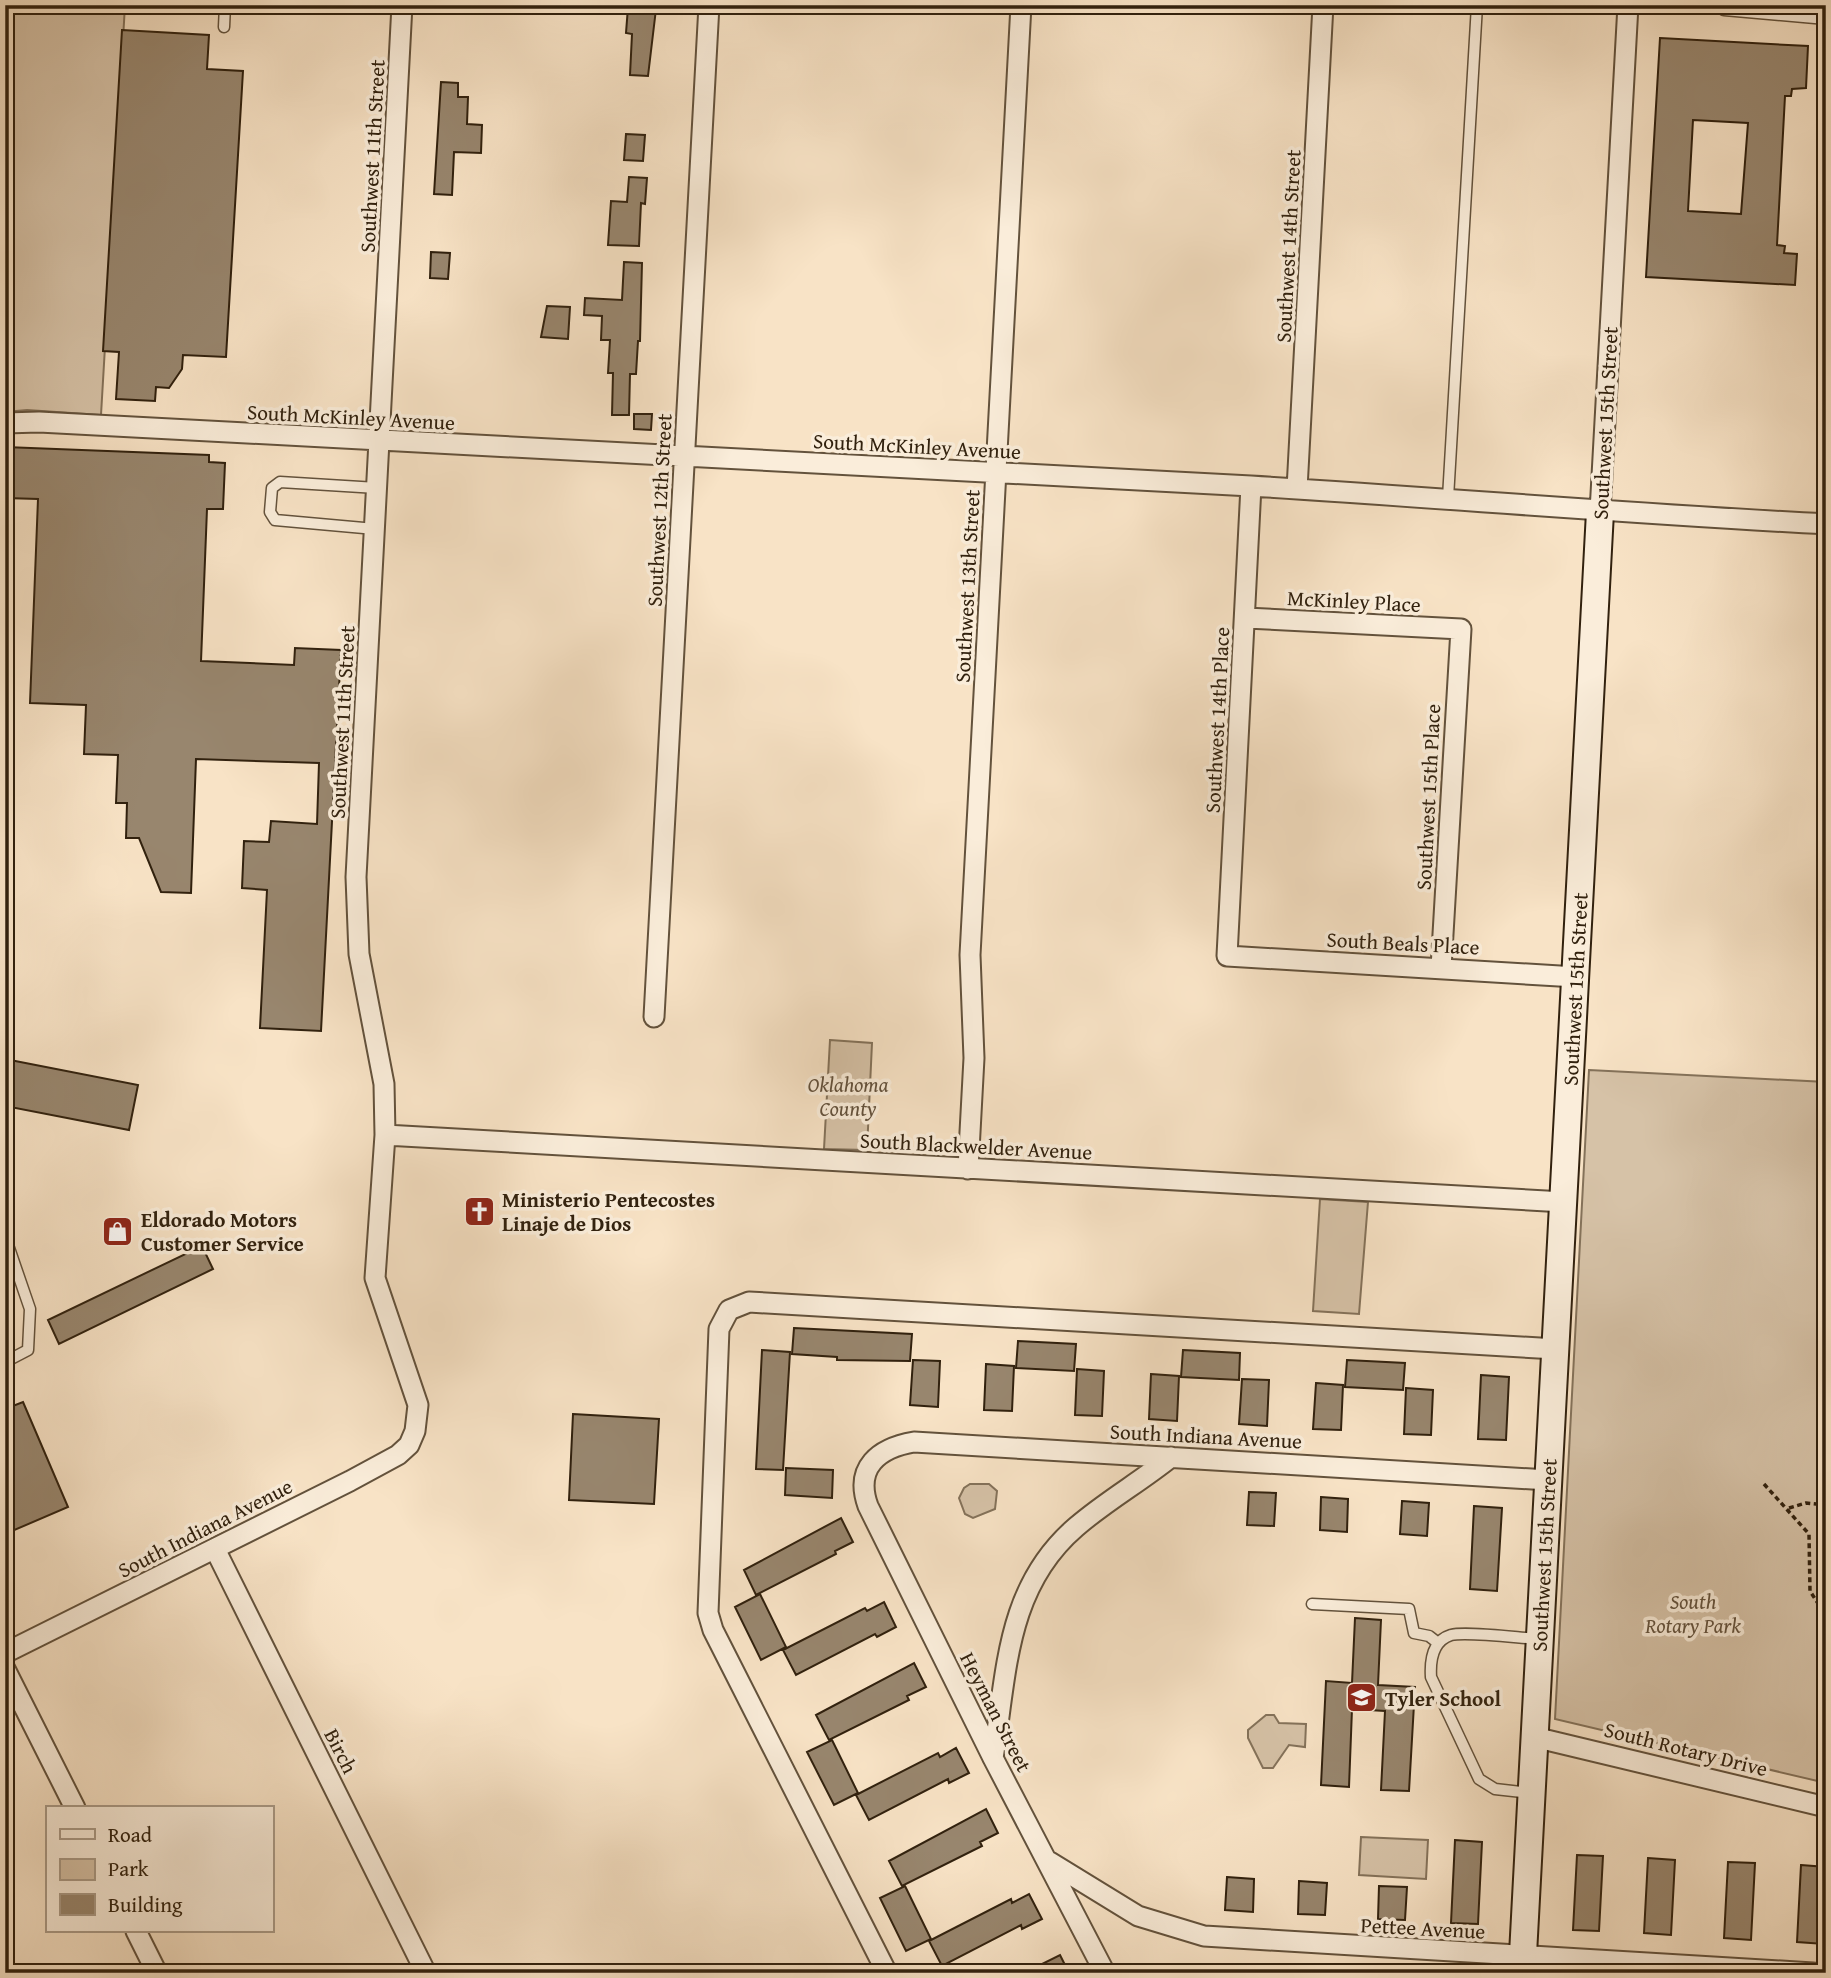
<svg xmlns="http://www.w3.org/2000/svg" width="1831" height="1978" font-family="'Gentium Book Plus',serif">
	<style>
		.green { fill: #d6c2a7; stroke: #84725a; stroke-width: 2 }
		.building { fill: #98866e; stroke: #31210e; stroke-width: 2; fill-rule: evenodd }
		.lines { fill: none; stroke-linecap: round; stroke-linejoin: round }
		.lane-casing { stroke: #63523c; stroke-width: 13 }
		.street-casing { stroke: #63523c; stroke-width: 23 }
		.secondary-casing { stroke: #31210e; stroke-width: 30 }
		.path { stroke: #31210e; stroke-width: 3.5; stroke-dasharray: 5 3.5; stroke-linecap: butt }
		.lane { stroke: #faedda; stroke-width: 10 }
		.street { stroke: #faedda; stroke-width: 19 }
		.secondary { stroke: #faedda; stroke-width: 26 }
		.labels { text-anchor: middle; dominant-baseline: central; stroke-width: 7; stroke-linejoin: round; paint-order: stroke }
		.street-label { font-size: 21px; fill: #31210e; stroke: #faedda }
		.park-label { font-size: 21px; font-style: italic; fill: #63513c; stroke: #faedda }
		.poi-label { font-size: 21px; font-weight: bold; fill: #31210e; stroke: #faedda; text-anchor: start }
	</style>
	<rect width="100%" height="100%" fill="#f8e3c6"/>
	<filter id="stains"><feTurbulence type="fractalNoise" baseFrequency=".00286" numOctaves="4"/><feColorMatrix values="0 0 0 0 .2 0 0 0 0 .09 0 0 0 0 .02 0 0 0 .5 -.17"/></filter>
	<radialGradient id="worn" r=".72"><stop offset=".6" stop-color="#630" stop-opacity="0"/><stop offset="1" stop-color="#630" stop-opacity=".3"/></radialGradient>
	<path class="green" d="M5 5H125L101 415 27 410 5 412Z
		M830 1040 872 1043 867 1150 824 1149Z
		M1589 1070 1826 1082V1783L1555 1719Z
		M1320 1199 1368 1202 1359 1314 1313 1311Z
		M970 1484H989L997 1491 995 1509 973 1518 965 1514 959 1498 964 1488Z
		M1266 1715H1274L1279 1723 1306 1724 1305 1747 1289 1745 1273 1768H1263L1248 1738V1730Z
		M1361 1837 1428 1840 1426 1879 1359 1875Z
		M1148 1964 1192 1967V1973H1148Z"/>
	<path class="building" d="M628 7 656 9 648 76 630 75 632 34 626 33Z
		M122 30 209 35 207 69 243 71 226 357 183 355 182 369 169 388 156 387 155 401 116 399 119 352 103 351Z
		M1660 38 1808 46 1806 88 1792 89 1791 96H1785L1777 245 1785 246 1784 253 1797 254 1795 285 1646 277ZM1693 120 1748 123 1741 214 1688 211Z
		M441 82 458 83V97H468L467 124 482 125 481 153 454 152 452 195 434 194Z
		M626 134 645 135 643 161 624 160Z
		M629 177 647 178 645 204 641 203 639 246 608 245 611 201 627 202Z
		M431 252 450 253 448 279 430 278Z
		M624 262 642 263 640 341H638L636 374H630L629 415H612L613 373H608L610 340H601L602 316 584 315 585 298 622 300Z
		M547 306 570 307 568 339 541 337Z
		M634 414H652L651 430 634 429Z
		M5 447 209 455V462L225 463 223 509H207L201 661 294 665 295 648 341 650 321 1031 260 1028 267 890 242 888 244 841 269 842 271 821 317 824 319 763 196 759 191 893 161 892 139 838H126L127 803H116L118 755 84 754 86 705 30 703 38 499 5 498Z
		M5 1059 138 1085 129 1130 5 1106Z
		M202 1246 213 1269 59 1344 48 1320Z
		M794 1328 912 1334 910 1361 837 1360V1357L792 1354Z
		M1018 1341 1076 1344 1074 1371 1016 1368Z
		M762 1350 790 1352 783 1470 756 1469Z
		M1183 1350 1240 1353 1239 1380 1181 1377Z
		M913 1360 940 1361 938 1407 910 1405Z
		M1347 1360 1405 1363 1403 1390 1345 1387Z
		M986 1364 1014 1366 1012 1411 984 1410Z
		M1077 1369 1104 1371 1102 1416 1075 1415Z
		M1151 1374 1179 1376 1177 1421 1149 1419Z
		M1481 1375 1509 1377 1506 1440 1478 1439Z
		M1242 1379 1269 1380 1267 1426 1239 1424Z
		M1316 1383 1343 1385 1341 1430 1313 1429Z
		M1406 1388 1433 1390 1431 1435 1404 1434Z
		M23 1402 68 1507 5 1534V1409Z
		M573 1414 659 1419 654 1504 569 1500Z
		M786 1468 833 1470 832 1498 785 1495Z
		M1249 1492 1276 1493 1274 1526 1247 1525Z
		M1321 1497 1348 1499 1347 1532 1320 1530Z
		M1402 1501 1429 1503 1427 1536 1400 1534Z
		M1474 1506 1502 1508 1497 1591 1470 1589Z
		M841 1518 853 1542 835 1551 836 1554 756 1595 744 1570Z
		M760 1594 786 1647 761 1660 735 1607Z
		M884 1602 896 1627 877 1637 875 1634 796 1675 783 1650 865 1608 867 1611Z
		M1355 1618 1381 1620 1378 1685 1415 1687 1409 1791 1381 1790 1385 1711 1352 1709 1349 1787 1321 1785 1326 1681 1352 1683Z
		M914 1663 926 1687 907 1696 909 1700 829 1740 816 1715Z
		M832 1740 858 1793 834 1805 807 1752Z
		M956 1748 969 1773 949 1783 948 1779 869 1820 856 1795 938 1753 940 1757Z
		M986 1809 998 1833 980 1842 982 1846 902 1886 889 1861Z
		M1455 1840 1482 1842 1478 1924 1451 1923Z
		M1577 1855 1603 1856 1599 1931 1573 1930Z
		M1648 1858 1675 1860 1671 1935 1644 1933Z
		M1728 1862 1755 1863 1751 1940 1724 1938Z
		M1801 1865 1826 1867 1824 1944 1797 1942Z
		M1227 1877 1254 1879 1253 1912 1225 1910Z
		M1299 1881 1327 1883 1325 1915 1298 1914Z
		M905 1886 931 1939 906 1951 880 1898Z
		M1379 1886 1407 1887 1405 1920 1378 1919Z
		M1029 1894 1042 1919 1022 1929 1021 1925 942 1966 929 1941 1011 1899 1012 1903Z
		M1060 1955 1069 1973H1024Z"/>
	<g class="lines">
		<defs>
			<path id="lane" d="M1723 5 1724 10 1826 19
				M224 27 225 5
				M1448 498 1477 5
				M375 529 275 520 270 512 272 488 280 482 377 488
				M5 1362 28 1350 30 1309 8 1245
				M1312 1604 1409 1609 1414 1633 1429 1636 1438 1643
				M1530 1793 1495 1789 1479 1779 1431 1677C1430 1661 1432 1641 1451 1635 1466 1631 1520 1638 1539 1639"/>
			<path id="street" d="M5 423 39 422 1251 486C1443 498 1634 514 1826 524
				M1251 486 1227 956 1576 977
				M1297 489 1323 5
				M1600 512 1628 5
				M1246 618 1461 629 1441 968
				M654 1017 709 5
				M385 1135 1564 1202
				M968 1169 974 1058 970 955 1021 5
				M215 1549 426 1973
				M5 1653 350 1481 398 1455 409 1445 415 1431 418 1405 375 1278 385 1135 384 1084 359 954 356 877 402 5
				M5 1669 75 1808
				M1534 1737 1826 1807
				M993 1758C1007 1674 1005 1588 1076 1527 1106 1501 1140 1482 1171 1457
				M1050 1862 1138 1916 1204 1936 1813 1973
				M136 1931 157 1973
				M887 1973 713 1630 708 1613 719 1329 729 1310 749 1302 1556 1349
				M1105 1973 993 1758 868 1506C854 1467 879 1448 914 1442L1548 1480"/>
			<path id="secondary" d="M1522 1973 1600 512"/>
		</defs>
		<use href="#lane" class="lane-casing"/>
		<use href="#street" class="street-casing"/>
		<use href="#secondary" class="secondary-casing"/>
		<path class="path" d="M1764 1484 1809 1534 1810 1591 1826 1616
			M1789 1508 1806 1503 1826 1505"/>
		<use href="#lane" class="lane"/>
		<use href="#street" class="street"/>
		<use href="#secondary" class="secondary"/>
	</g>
	<defs>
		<symbol id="church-square" viewBox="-11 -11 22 22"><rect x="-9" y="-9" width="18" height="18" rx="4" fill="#8f2418" stroke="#faedda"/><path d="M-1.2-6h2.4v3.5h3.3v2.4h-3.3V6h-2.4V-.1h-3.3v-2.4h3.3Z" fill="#fff"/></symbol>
		<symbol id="shop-square" viewBox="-11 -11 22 22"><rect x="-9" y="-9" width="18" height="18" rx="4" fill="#8f2418" stroke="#faedda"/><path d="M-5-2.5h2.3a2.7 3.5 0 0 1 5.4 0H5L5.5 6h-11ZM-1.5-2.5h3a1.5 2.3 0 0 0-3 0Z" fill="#fff"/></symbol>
		<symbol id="school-square" viewBox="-11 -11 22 22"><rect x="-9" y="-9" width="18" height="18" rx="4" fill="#8f2418" stroke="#faedda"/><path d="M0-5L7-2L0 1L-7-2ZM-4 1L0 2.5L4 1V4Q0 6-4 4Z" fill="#fff"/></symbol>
	</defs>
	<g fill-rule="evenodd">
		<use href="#church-square" x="462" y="1194" width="35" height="35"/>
		<use href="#shop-square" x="100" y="1214" width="35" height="35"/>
		<use href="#school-square" x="1344" y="1680" width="35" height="35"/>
	</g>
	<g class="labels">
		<g class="street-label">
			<text transform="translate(372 156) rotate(-87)">Southwest 11th Street</text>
			<text transform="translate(1288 246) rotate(-87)">Southwest 14th Street</text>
			<text transform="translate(351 417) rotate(3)">South McKinley Avenue</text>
			<text transform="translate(1605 423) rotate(-87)">Southwest 15th Street</text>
			<text transform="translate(917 446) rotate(3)">South McKinley Avenue</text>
			<text transform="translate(659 510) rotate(-87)">Southwest 12th Street</text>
			<text transform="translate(967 586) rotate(-87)">Southwest 13th Street</text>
			<text transform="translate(1354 601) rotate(3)">McKinley Place</text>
			<text transform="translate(1217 720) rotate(-87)">Southwest 14th Place</text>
			<text transform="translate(342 722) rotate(-87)">Southwest 11th Street</text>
			<text transform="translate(1428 797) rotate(-87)">Southwest 15th Place</text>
			<text transform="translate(1403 943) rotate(3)">South Beals Place</text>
			<text transform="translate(1575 989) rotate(-87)">Southwest 15th Street</text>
			<text transform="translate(976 1146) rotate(3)">South Blackwelder Avenue</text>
			<text transform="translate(1206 1436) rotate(3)">South Indiana Avenue</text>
			<text transform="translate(205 1528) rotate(-27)">South Indiana Avenue</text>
			<text transform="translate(1544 1555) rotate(-87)">Southwest 15th Street</text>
			<text transform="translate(996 1712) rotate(63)">Heyman Street</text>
			<text transform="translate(1686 1749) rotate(14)">South Rotary Drive</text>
			<text transform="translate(341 1751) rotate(63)">Birch</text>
			<text transform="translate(1423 1928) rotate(3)">Pettee Avenue</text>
		</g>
		<g class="park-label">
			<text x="848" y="1084">Oklahoma<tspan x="848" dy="24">County</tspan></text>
			<text x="1693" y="1601">South<tspan x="1693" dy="24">Rotary Park</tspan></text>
		</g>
		<g class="poi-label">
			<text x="502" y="1199">Ministerio Pentecostes<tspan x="502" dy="24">Linaje de Dios</tspan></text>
			<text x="141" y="1219">Eldorado Motors<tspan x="141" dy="24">Customer Service</tspan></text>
			<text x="1385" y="1698">Tyler School</text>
		</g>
	</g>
	<rect width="1831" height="1978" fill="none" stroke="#f8e3c6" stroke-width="28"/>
	<rect x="7" y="7" width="1817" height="1964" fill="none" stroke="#31210e" stroke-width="3.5"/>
	<rect x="14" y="14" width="1803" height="1950" fill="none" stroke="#31210e" stroke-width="2"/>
	<rect x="46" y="1806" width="228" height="126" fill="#faedda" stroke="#aa9b88" stroke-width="2"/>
	<rect x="60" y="1829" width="35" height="10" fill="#faedda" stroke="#aa9b88" stroke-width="2"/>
	<text x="108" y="1842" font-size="21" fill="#31210e">Road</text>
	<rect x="60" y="1859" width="35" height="21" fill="#d6c2a7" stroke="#aa9b88" stroke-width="2"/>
	<text x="108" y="1876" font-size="21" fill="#31210e">Park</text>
	<rect x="60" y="1894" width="35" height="21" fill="#98866e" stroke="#aa9b88" stroke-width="2"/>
	<text x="108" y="1912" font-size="21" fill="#31210e">Building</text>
	<rect width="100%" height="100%" filter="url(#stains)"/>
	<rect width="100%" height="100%" fill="url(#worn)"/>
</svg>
